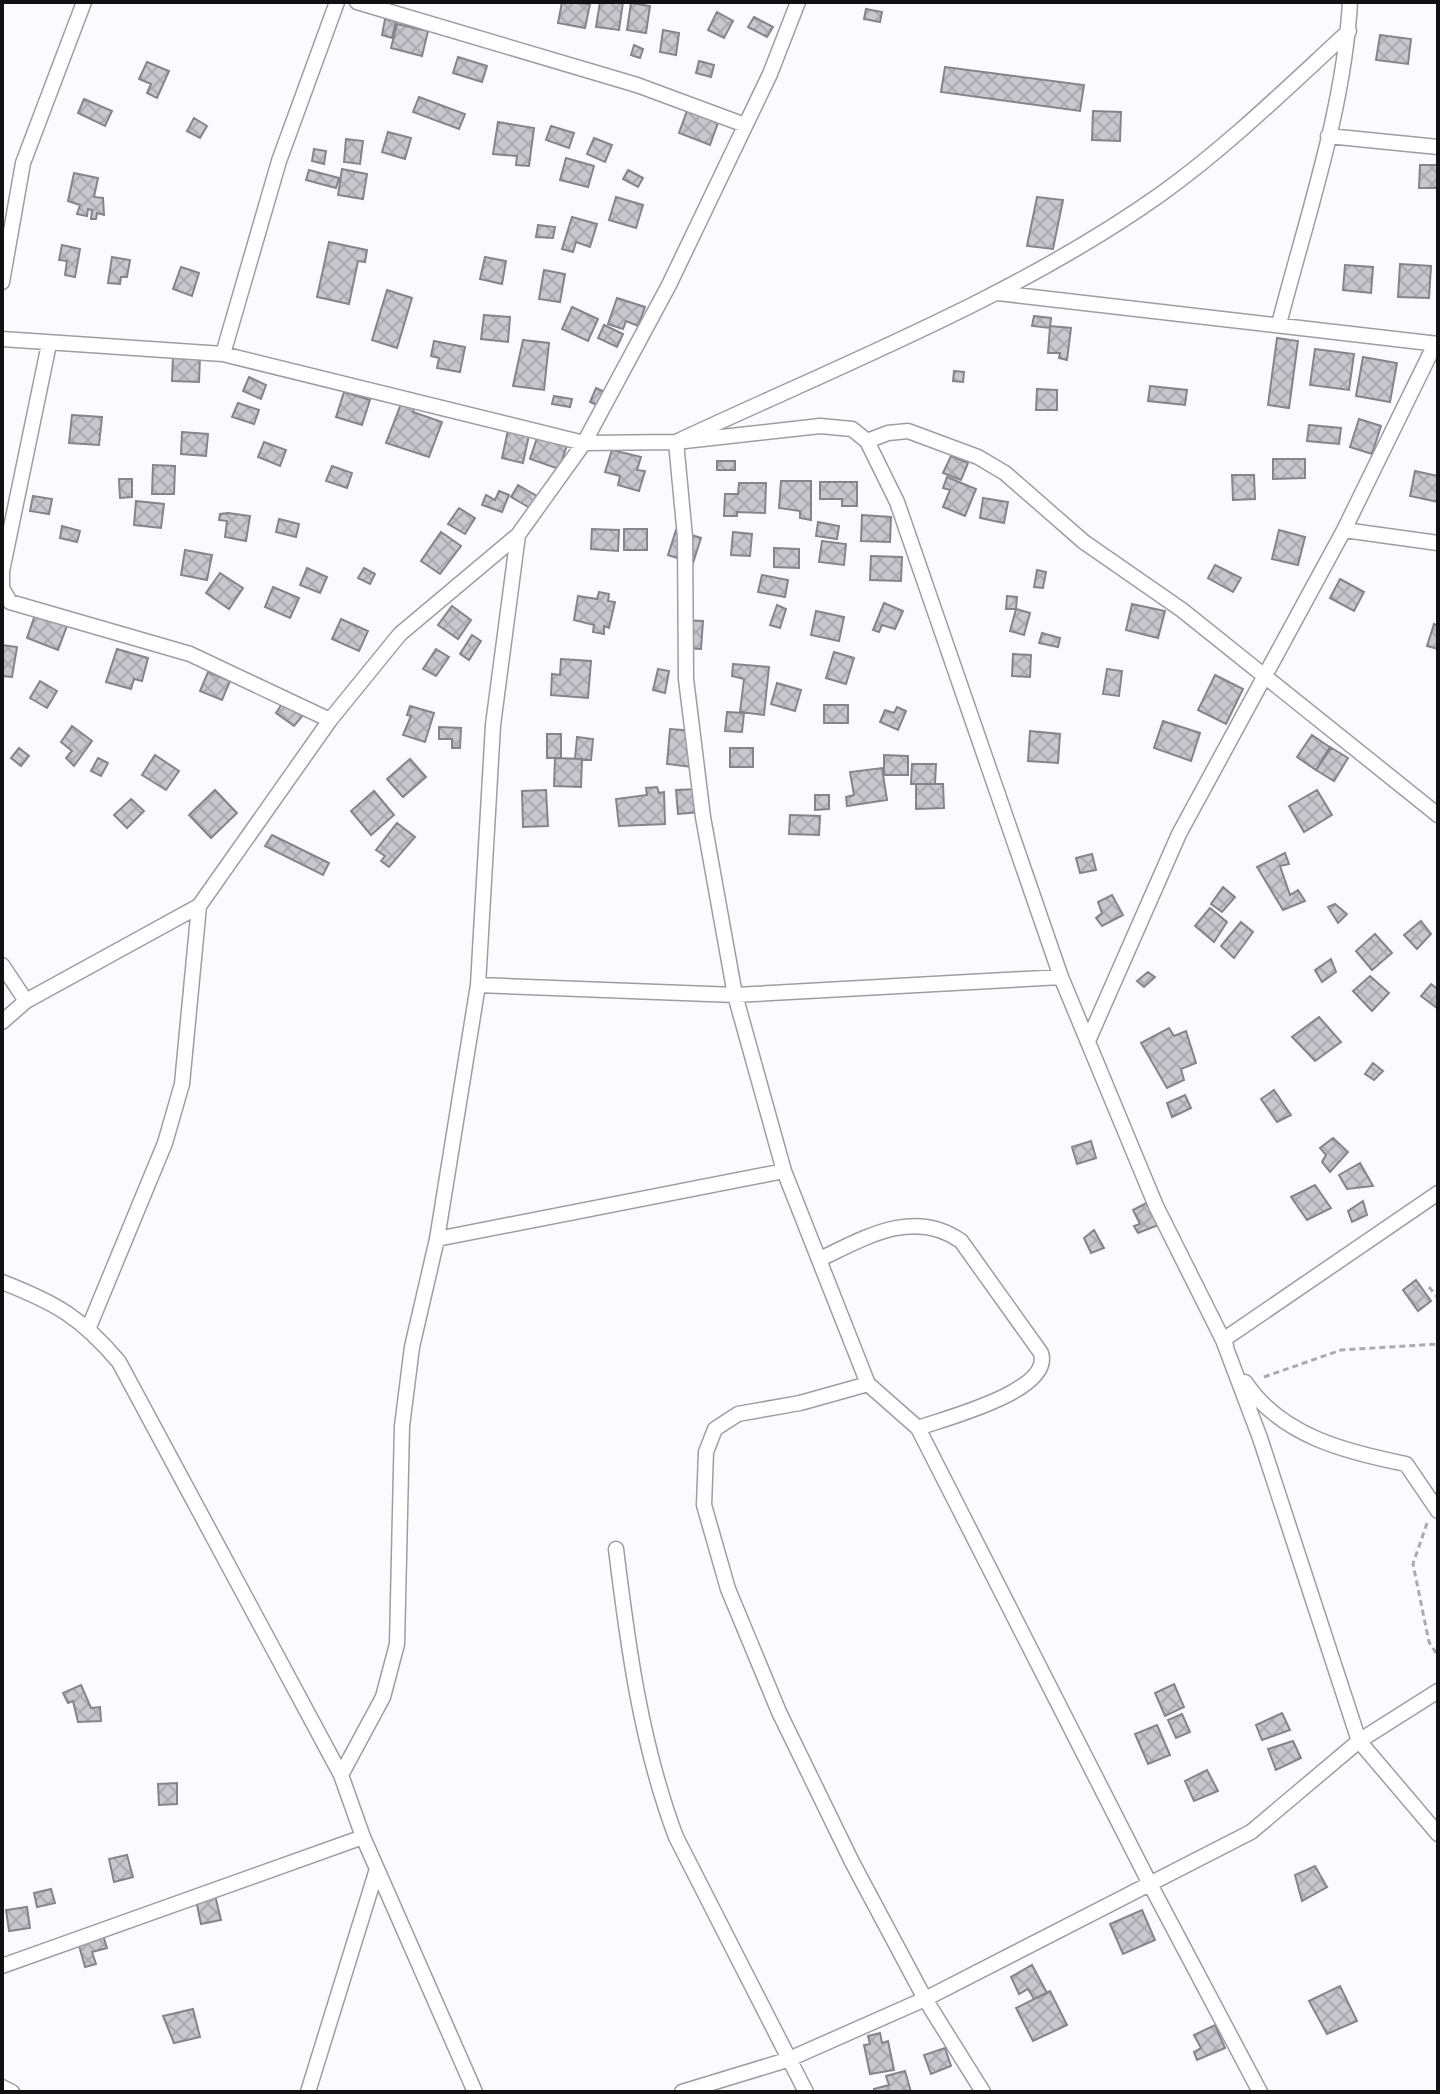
<svg xmlns="http://www.w3.org/2000/svg" width="1440" height="2094" font-family="'IBM Plex Sans',sans-serif">
	<style>
		.building { fill: url(#building-cross-hatch); stroke: #85848a; stroke-width: 2 }
		.lines { fill: none; stroke-linecap: round; stroke-linejoin: round }
		.street-casing { stroke: #9e9da4; stroke-width: 17 }
		.path { stroke: #ababaf; stroke-width: 3; stroke-dasharray: 6 4; stroke-linecap: butt }
		.street { stroke: #fff; stroke-width: 14 }
	</style>
	<defs>
		<pattern id="building-cross-hatch" width="8" height="8" patternUnits="userSpaceOnUse" patternTransform="scale(2)"><rect width="8" height="8" fill="#c8c7ce"/><path d="M0 0l8 8M0 8l8-8" fill="none" stroke="#abaab0"/></pattern>
	</defs>
	<rect width="100%" height="100%" fill="#fbfbff"/>
	<path class="building" d="M562 2 590 4 585 28 558 23Z
		M600 2H623L619 30 596 27Z
		M631 3 650 6 646 33 627 30Z
		M866 9 882 12 880 22 864 19Z
		M717 12 733 21 724 38 708 30Z
		M754 17 773 27 767 37 748 27Z
		M385 19 396 21 392 38 382 35Z
		M397 24 428 31 422 56 391 48Z
		M663 30 679 33 676 55 660 52Z
		M1380 35 1411 39 1408 64 1376 60Z
		M634 45 643 49 640 58 631 55Z
		M458 57 487 66 482 82 453 73Z
		M699 61 714 65 711 77 696 73Z
		M147 62 169 71 157 98 147 93 151 84 139 79Z
		M945 67 1084 85 1080 111 941 92Z
		M419 97 465 114 459 129 413 112Z
		M84 99 112 111 105 126 78 113Z
		M688 108 719 120 710 145 679 133Z
		M1093 111 1121 112 1120 141 1092 140Z
		M194 118 207 126 200 138 187 131Z
		M498 122 534 128 529 166 516 165 517 156 493 154Z
		M551 126 574 133 569 148 546 140Z
		M388 132 411 138 405 159 382 152Z
		M594 138 612 145 605 162 587 154Z
		M346 139 363 141 360 164 344 162Z
		M314 149 326 151 324 164 312 161Z
		M566 158 594 166 588 187 560 180Z
		M1420 165H1438V188H1419Z
		M342 169 367 174 363 199 338 195Z
		M309 170 339 178 336 188 306 180Z
		M628 170 643 178 638 187 623 179Z
		M74 173 98 178 94 197 103 198 104 215 97 213 96 219H91L92 210 88 209 87 216 77 214 80 205 68 201Z
		M616 197 643 205 636 228 609 220Z
		M1037 197 1063 200 1053 249 1027 246Z
		M572 217 597 224 590 247 576 242 573 252 562 249Z
		M538 225 555 227 553 238 536 237Z
		M329 242 367 250 365 262 358 261 349 304 317 297Z
		M62 245 80 249 75 277 65 275 67 261 59 260Z
		M112 257 130 260 127 277H121L120 284 108 283Z
		M485 257 506 261 502 284 480 279Z
		M1400 264 1431 266 1429 298 1398 297Z
		M1345 265 1373 267 1371 293 1343 290Z
		M181 267 199 273 192 296 173 289Z
		M544 270 565 274 560 302 539 299Z
		M387 290 412 298 397 348 372 340Z
		M617 298 645 307 638 326 626 321 623 329 608 324Z
		M572 307 598 319 588 341 562 329Z
		M484 315 510 317 508 342 481 339Z
		M1034 316 1051 318 1050 328 1032 326Z
		M604 325 623 334 617 347 598 338Z
		M1050 326 1071 328 1067 360 1059 358 1060 353H1048Z
		M1277 338 1298 341 1289 408 1268 405Z
		M523 340 549 343 544 390 513 386Z
		M434 341 465 347 460 372 437 368 439 358 431 356Z
		M1315 349 1354 354 1349 390 1310 385Z
		M173 356 200 357 199 382 172 381Z
		M1363 357 1397 363 1390 402 1356 396Z
		M954 371 964 372 963 382 953 381Z
		M249 377 266 385 261 399 243 391Z
		M1150 386 1187 390 1185 405 1148 401Z
		M596 388 607 393 601 407 590 402Z
		M1037 389 1057 390V410H1036Z
		M344 392 370 400 362 425 336 417Z
		M554 396 572 399 570 407 552 404Z
		M238 403 259 410 254 424 232 417Z
		M401 404 415 407 413 412 442 422 429 457 386 443Z
		M72 415 102 417 99 445 69 443Z
		M1359 419 1381 426 1372 454 1350 447Z
		M1309 425 1341 428 1339 444 1307 441Z
		M508 430 529 435 523 463 502 458Z
		M182 432 208 434 206 456 181 454Z
		M538 435 567 445 559 469 530 459Z
		M264 442 286 450 280 466 258 457Z
		M612 450 641 457 637 470 645 471 639 491 618 485 620 476 605 472Z
		M951 456 968 463 961 480 943 473Z
		M1273 459H1305V478L1273 479Z
		M717 461H735V470H717Z
		M153 465 175 466 174 494H152Z
		M332 466 352 473 347 488 326 481Z
		M1415 471 1438 476V502L1410 496Z
		M1232 475H1254L1255 499 1233 500Z
		M947 477 976 489 965 516 943 507 950 490 943 488Z
		M119 479H132V497L120 498Z
		M781 481H811V520L800 518V511L779 508Z
		M820 482H857V506H842V499H820Z
		M739 483H766L765 513 737 512V516H724L725 494H738Z
		M518 485 537 496 530 508 511 497Z
		M499 491 509 495 502 512 482 505 486 495 495 500Z
		M33 496 52 499 49 514 30 511Z
		M983 498 1008 502 1004 523 980 518Z
		M136 501 164 504 161 528 134 525Z
		M459 508 475 518 465 534 448 524Z
		M228 513 250 516 246 541 225 537 227 521 219 520 220 514Z
		M862 515 891 517 890 542 861 541Z
		M279 519 299 524 296 537 276 532Z
		M818 522 839 526 837 539 816 536Z
		M62 526 80 531 77 542 60 538Z
		M592 529 619 530 618 551 591 549Z
		M624 529H647V550H624Z
		M676 530 701 538 693 563 668 555Z
		M1279 530 1305 537 1298 565 1272 559Z
		M441 532 461 546 440 574 421 561Z
		M733 532 752 534 750 556 731 555Z
		M822 541 846 544 844 565 819 562Z
		M774 548 799 549V568L774 567Z
		M185 550 212 555 207 580 181 575Z
		M871 556 902 557 901 581 870 580Z
		M1215 565 1241 578 1233 592 1208 578Z
		M307 568 327 577 320 593 300 585Z
		M364 568 375 574 370 584 358 578Z
		M1037 570 1046 572 1043 588 1034 587Z
		M220 573 243 588 229 609 206 593Z
		M762 575 788 580 785 597 758 592Z
		M1340 579 1364 592 1354 611 1330 598Z
		M273 587 299 598 290 618 265 607Z
		M599 592 609 594 608 601 615 602 609 628 604 626V634L593 632 594 625 574 620 578 596 597 599Z
		M1007 596 1017 597 1016 609H1006Z
		M884 603 903 611 895 629 882 625 879 632 873 630Z
		M1132 604 1165 611 1158 638 1126 630Z
		M777 605 786 609 780 628 770 625Z
		M452 606 471 620 458 639 438 625Z
		M1016 609 1030 613 1024 635 1010 631Z
		M816 611 844 617 839 641 811 635Z
		M36 612 68 623 58 650 27 638Z
		M341 619 368 631 359 651 332 639Z
		M682 620 703 621 701 649 680 648Z
		M1434 624 1438 626V649L1427 646Z
		M1042 633 1060 638 1058 647 1039 643Z
		M472 635 481 641 469 660 460 654Z
		M2 645 17 647 12 677 2 676Z
		M117 649 148 658 142 681 134 679 131 689 106 682Z
		M436 649 449 657 436 676 423 669Z
		M834 652 854 658 846 684 826 678Z
		M1013 654 1031 655 1030 677 1012 676Z
		M561 659 591 661 588 698 551 695 552 674 560 675Z
		M733 664 769 667 764 715 740 712 744 679 732 676Z
		M658 669 669 671 665 693 653 690Z
		M1107 669 1122 671 1119 696 1103 694Z
		M208 672 230 681 222 700 200 691Z
		M1215 675 1243 689 1226 724 1198 710Z
		M40 681 57 691 47 708 30 698Z
		M777 683 801 690 795 711 771 704Z
		M287 696 309 708 294 726 276 713Z
		M824 705H848V723H824Z
		M410 706 434 713 425 742 403 735 411 716 407 715Z
		M897 707 906 711 898 730 880 722 885 710 894 713Z
		M727 712 744 713 742 732 725 731Z
		M1163 721 1200 733 1191 761 1154 748Z
		M72 726 92 741 74 766 66 758 72 751 61 742Z
		M439 727 461 728 460 748H452V739H439Z
		M670 729 694 731 691 767 667 764Z
		M1030 731 1060 734 1058 763 1028 761Z
		M547 734H561V758H547Z
		M1312 735 1331 748 1316 770 1297 757Z
		M577 737 593 739 591 760 575 759Z
		M1330 747 1348 758 1334 781 1316 770Z
		M19 748 29 756 21 766 11 758Z
		M730 748H753V767H730Z
		M155 755 179 771 166 790 142 775Z
		M884 755 908 756V775H884Z
		M98 758 108 763 101 776 91 771Z
		M555 758 582 759 581 787 554 786Z
		M410 759 426 777 403 797 387 779Z
		M912 764H936L935 784H911Z
		M882 768 887 800 847 806 846 797 854 795 850 772Z
		M916 784H943L944 808 916 809Z
		M657 787 659 793 664 792 665 824 619 826 616 799 647 795 646 788Z
		M699 789 701 812 678 814 676 790Z
		M215 790 237 813 211 838 189 815Z
		M546 790 548 826 523 827 522 791Z
		M1317 790 1332 815 1304 832 1289 806Z
		M374 791 394 815 371 835 351 811Z
		M815 795H829V809L815 810Z
		M131 799 144 811 127 828 114 815Z
		M790 815 820 816 819 835 789 834Z
		M397 823 415 837 389 867 381 861 385 856 376 850Z
		M272 835 329 863 323 875 265 846Z
		M1285 853 1289 864 1280 866 1290 895 1298 890 1305 901 1283 910 1257 867Z
		M1092 854 1096 870 1080 873 1076 858Z
		M1223 887 1235 897 1222 912 1211 904Z
		M1112 895 1123 915 1102 926 1096 918 1102 913 1098 902Z
		M1335 904 1347 914 1338 923 1328 907Z
		M1210 908 1227 922 1214 942 1195 926Z
		M1421 921 1431 934 1417 949 1404 935Z
		M1241 922 1253 932 1234 958 1221 946Z
		M1375 934 1392 953 1372 970 1356 951Z
		M1331 959 1336 972 1322 982 1315 970Z
		M1148 972 1155 977 1144 987 1137 981Z
		M1370 976 1389 993 1372 1011 1353 991Z
		M1431 984 1438 989 1437 1008 1421 996Z
		M1319 1017 1341 1042 1315 1061 1292 1037Z
		M1169 1028 1174 1036 1186 1031 1196 1063 1181 1069 1184 1080 1167 1088 1141 1043Z
		M1373 1063 1383 1071 1374 1080 1365 1074Z
		M1274 1090 1291 1115 1277 1122 1261 1099Z
		M1185 1095 1191 1108 1172 1117 1167 1103Z
		M1333 1138 1348 1152 1330 1172 1322 1162 1326 1155 1320 1148Z
		M1091 1141 1096 1158 1077 1164 1072 1147Z
		M1360 1163 1373 1186 1347 1189 1339 1175Z
		M1315 1185 1331 1208 1307 1220 1291 1197Z
		M1150 1201 1161 1224 1138 1233 1134 1226 1140 1224 1133 1210Z
		M1363 1201 1367 1215 1352 1222 1348 1211Z
		M1094 1230 1104 1248 1091 1253 1084 1238Z
		M1416 1280 1431 1301 1418 1311 1403 1290Z
		M1174 1684 1184 1707 1165 1716 1155 1693Z
		M81 1685 91 1708 100 1707 101 1721 78 1722 73 1701 68 1703 63 1693Z
		M1282 1713 1290 1730 1262 1740 1256 1725Z
		M1182 1714 1190 1732 1176 1738 1168 1720Z
		M1157 1725 1170 1755 1148 1764 1135 1734Z
		M1293 1741 1301 1758 1276 1770 1268 1749Z
		M1207 1770 1218 1791 1194 1801 1185 1781Z
		M177 1783V1804L159 1805 158 1784Z
		M127 1855 133 1877 114 1882 109 1859Z
		M1315 1866 1327 1887 1302 1901 1295 1875Z
		M51 1889 55 1903 37 1907 34 1893Z
		M215 1895 221 1920 201 1924 196 1900Z
		M27 1907 30 1928 9 1931 6 1910Z
		M1142 1910 1155 1940 1123 1954 1110 1924Z
		M103 1935 107 1948 92 1952 96 1964 85 1967 78 1942Z
		M1032 1965 1047 1993 1034 1999 1028 1989 1019 1994 1011 1977Z
		M1340 1986 1357 2021 1327 2034 1309 2001Z
		M1050 1991 1067 2025 1033 2041 1016 2008Z
		M193 2009 200 2037 174 2043 163 2016Z
		M1215 2025 1225 2048 1197 2060 1194 2052 1201 2048 1194 2035Z
		M880 2033 882 2043 888 2041 894 2070 870 2074 864 2045 870 2044 868 2036Z
		M945 2048 951 2066 931 2074 924 2055Z
		M905 2071 911 2092H875L874 2089 889 2085 886 2076Z"/>
	<g class="lines">
		<defs>
			<path id="street" d="M357 2 637 85 745 125
				M1328 136 1438 147
				M2 282 23 163 84 2
				M998 293 1438 344
				M1279 324C1306 219 1344 110 1350 2
				M2 339 223 354 584 443 676 442 820 426 852 429 867 441 897 502 1061 977 1156 1206 1223 1340 1260 1438 1359 1741 1438 1834
				M49 344 2 571V588L10 602 190 654 330 720
				M223 354 279 161 337 2
				M867 441 888 433 908 431 978 457 1005 473 1084 542 1182 610 1438 815
				M1344 530 1438 543
				M2 965 26 1001
				M478 985 735 995 1061 977
				M2 1022 26 1001 199 906 330 720 400 634 518 535
				M1088 1041 1179 834 1344 530 1435 344
				M437 1239 784 1171
				M820 1259C866 1237 914 1208 961 1241L1041 1353C1053 1391 946 1418 918 1428
				M2 1282C56 1303 82 1318 119 1362L341 1775 363 1837 475 2092
				M89 1327 165 1143 182 1084 199 906
				M1226 1346 1223 1340 1438 1193
				M1245 1382C1281 1436 1346 1452 1406 1464L1438 1511
				M868 1384 800 1403 738 1414 715 1429 706 1452 704 1505 728 1589 779 1712 852 1862 925 1999 983 2092
				M616 1549C628 1647 641 1744 676 1837L806 2092
				M341 1775 383 1697 397 1644 402 1426 412 1347 437 1239 478 985 493 725 518 535 584 443 669 285 770 74 798 2
				M2 1966 363 1837
				M2 2087 12 2092
				M308 2092 377 1869
				M682 2092 787 2060 925 1999 1251 1832 1359 1741 1438 1691
				M1260 2092 1150 1884 918 1428 868 1384 784 1171 735 995 703 817 686 679 685 537 676 442C838 366 1016 297 1161 194 1228 146 1288 87 1349 31"/>
		</defs>
		<use href="#street" class="street-casing"/>
		<path class="path" d="M1429 1287 1438 1298
			M1264 1377 1341 1350 1438 1344
			M1427 1523 1413 1564 1429 1642 1438 1656"/>
		<use href="#street" class="street"/>
	</g>
	<rect width="1440" height="2094" fill="none" stroke="#111113" stroke-width="8"/>
</svg>
